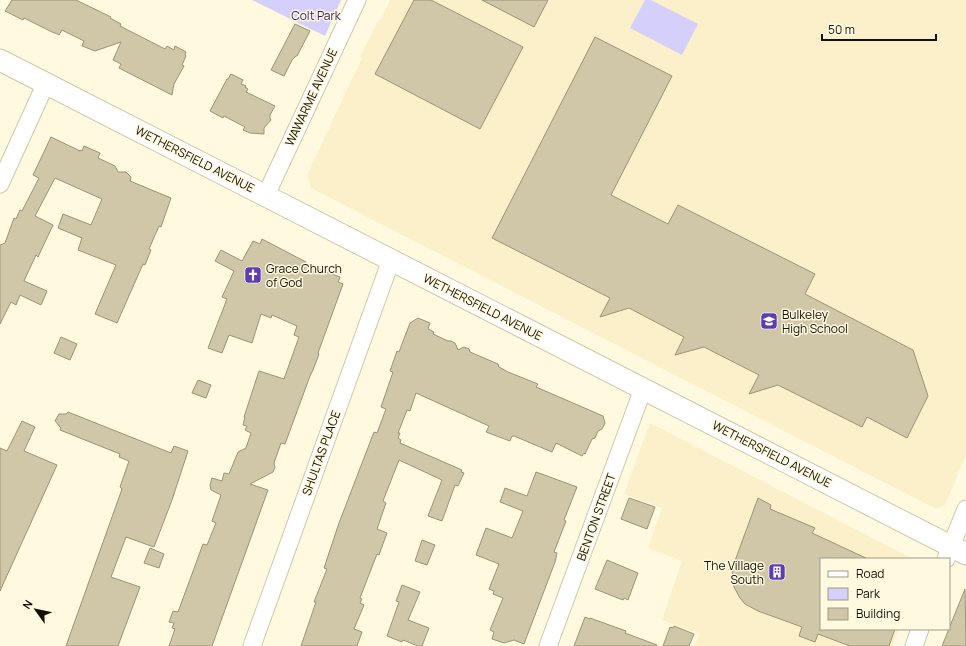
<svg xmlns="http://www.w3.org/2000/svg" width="966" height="646" font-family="Manrope,sans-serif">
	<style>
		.built { fill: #fbf0c9 }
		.green { fill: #d5d0fb }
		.building { fill: #cfc7a8; stroke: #9b9376 }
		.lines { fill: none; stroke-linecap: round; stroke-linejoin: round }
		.minor-casing { stroke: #d0c8a9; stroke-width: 19 }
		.major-casing { stroke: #d0c8a9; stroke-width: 23 }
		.minor { stroke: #fff; stroke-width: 17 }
		.major { stroke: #fff; stroke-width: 21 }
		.labels { text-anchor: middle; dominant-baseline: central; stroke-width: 3; stroke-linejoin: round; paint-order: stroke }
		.park-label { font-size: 12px; fill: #2f1d60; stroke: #fff9df }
		.street-label { font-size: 12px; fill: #120f05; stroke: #fff9df }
		.poi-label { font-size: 12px; fill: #120f05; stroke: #fff9df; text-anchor: start }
	</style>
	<rect width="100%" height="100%" fill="#fff9df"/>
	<path class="built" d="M390 0H966V455L945 505 936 509 311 188 307 175 362 58 360 57 379 19 381 20Z
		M650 423 913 559H821V629H899L892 646H695L699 634 662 620 682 561 648 548 662 508 624 494Z"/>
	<path class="green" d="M252 0H341L325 36Z
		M645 0H651L698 24 682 55 630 28Z"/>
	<path class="building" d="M12 0H76L111 17 110 18 121 24 120 26 165 49 167 46 174 50 175 46 186 52 185 55 186 56 182 65 184 66 174 84 172 95 119 68 121 64 113 60 121 42 95 51 82 46 84 41 62 30 59 35 55 33H54L24 18 23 20 5 11Z
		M414 0H431L523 47 480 129 375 74Z
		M482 0H548L534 27Z
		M295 24 310 31 297 56H296L292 60 284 76 271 70Z
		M595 37 672 76 611 195 668 224 678 205 815 274 805 294 913 350 928 396 907 438 867 417 862 427 778 385 749 394 759 375 704 347 675 355 684 337 629 308 600 317 610 298 492 238Z
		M231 74 243 80 241 84 246 86 245 87 248 89 246 92 275 106 270 115V118L271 120 264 128V134L250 133 243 130 245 127 224 116 223 118 210 111 227 79H228Z
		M51 137 80 151V150L82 151 84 146 100 153 98 158 115 166 118 172H126L131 177 130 181 171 198 161 227 159 226 149 249 151 250 145 265 143 264 117 323 95 314 116 265 78 250 82 238 58 228 63 214 91 225 102 199 55 178 35 216 53 225 38 257 36 255 24 281 47 291 41 305 20 295 16 305 11 302 0 324V245L5 243 14 218 16 219 20 210 22 211 39 178 33 175Z
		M262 239 306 262 305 264 340 277 338 282 343 284 318 353 319 354 313 370 310 376 285 444 281 443 274 463 275 467 273 472 250 484 268 490 212 646H169L175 629 172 628 174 623 169 622 173 611 178 612 203 544 207 545 216 523 212 521 221 495 211 490 210 485 212 478 222 481 224 473 229 474 238 452 246 448 251 433 245 430 247 426 243 425 245 417H244L259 371 284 379 299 337 294 335 297 326 272 315 271 318 261 314 252 343 229 335 222 353 208 348 227 299 222 297 234 271 215 261 221 250 242 261 253 241 260 244Z
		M418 318 430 323 428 329 434 332 433 334 448 341H451L455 343 458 350 464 347 469 349 470 352 498 364 499 367 508 372 538 384 536 387 603 416 605 423 602 429 598 431 595 438 592 439 585 454 584 453 582 456 556 443 552 452 514 436H512L510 441 486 432 489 426 416 393 410 411 407 410 398 433H400L398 438 401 440 400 443 462 470 461 472 464 473 458 486 455 485 442 521 428 516 442 480 399 460 383 501 386 503 377 529 387 533 379 555 377 554 360 598 362 599 360 603 364 605 354 629 362 632 357 646H301L316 602H314L327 569 324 568 339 523 374 432 377 433 386 409 381 407 393 372 390 371 397 351 399 352 410 323Z
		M61 337 77 344 70 360 54 353Z
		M198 380 211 385 206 398 192 393Z
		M68 412 171 453 174 446 188 451 172 500 154 547 126 537 111 577 140 587 118 646H66L122 489 120 487 129 461 119 457 120 454 60 430 61 428 55 421 59 414H66Z
		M22 421 35 427 24 451 57 465 0 591V448L7 451Z
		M536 472 577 487 564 520 566 521 554 552 557 553 555 562 524 644 514 640 504 643 492 639 494 632 490 630 503 598 493 594 494 591 489 589 499 564 476 555 486 528 512 538 523 511 500 502 505 488 527 496Z
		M629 498 655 507 647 529 621 519Z
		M758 498 771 505 770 509 815 528 812 533 868 559H821V629H895L889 646H850L818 634 815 642 799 636 802 627 758 611 745 604 740 598 734 587 732 569Z
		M422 540 435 545 427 565 415 561Z
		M150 548 164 554 159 568 144 563Z
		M607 560 638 573 628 600 624 598 623 600 595 589Z
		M402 585 420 592 408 620 429 628 422 646H418L403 640 402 642 387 636 399 602 396 601Z
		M965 589 966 646H942Z
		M585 617 590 619V618L626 631 625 633 657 645 656 646H574Z
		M674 626 694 634 689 646H663L670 627 673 628Z"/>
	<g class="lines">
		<defs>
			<path id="minor" d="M0 184 46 83
				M266 195 357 0
				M946 559 966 509
				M252 646 391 260
				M548 646 643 389
				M914 646 920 629"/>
			<path id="major" d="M0 60 966 554"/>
		</defs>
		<use href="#minor" class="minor-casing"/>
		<use href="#major" class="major-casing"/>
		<use href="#minor" class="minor"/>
		<use href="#major" class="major"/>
	</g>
	<defs>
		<symbol id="church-square" viewBox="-11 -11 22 22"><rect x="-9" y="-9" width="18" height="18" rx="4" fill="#5d3cb4" stroke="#fff9df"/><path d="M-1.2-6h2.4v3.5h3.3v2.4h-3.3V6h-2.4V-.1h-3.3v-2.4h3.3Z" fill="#fff"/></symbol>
		<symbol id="school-square" viewBox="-11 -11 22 22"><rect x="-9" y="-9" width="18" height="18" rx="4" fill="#5d3cb4" stroke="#fff9df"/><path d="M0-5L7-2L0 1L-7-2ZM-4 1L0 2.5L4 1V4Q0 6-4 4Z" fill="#fff"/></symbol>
		<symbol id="building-square" viewBox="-11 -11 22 22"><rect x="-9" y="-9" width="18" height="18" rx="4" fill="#5d3cb4" stroke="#fff9df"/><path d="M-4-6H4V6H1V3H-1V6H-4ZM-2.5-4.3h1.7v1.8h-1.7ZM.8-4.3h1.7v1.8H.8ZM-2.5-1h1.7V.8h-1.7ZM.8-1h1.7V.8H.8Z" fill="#fff"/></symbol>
	</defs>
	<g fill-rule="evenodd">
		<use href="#church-square" x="243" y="265" width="20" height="20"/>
		<use href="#school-square" x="759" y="311" width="20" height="20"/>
		<use href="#building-square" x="767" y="562" width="20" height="20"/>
	</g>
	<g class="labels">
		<g class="park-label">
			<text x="316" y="15">Colt Park</text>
		</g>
		<g class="street-label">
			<text transform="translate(311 97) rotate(-65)">WAWARME AVENUE</text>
			<text transform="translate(195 159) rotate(27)">WETHERSFIELD AVENUE</text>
			<text transform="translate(483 307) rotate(27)">WETHERSFIELD AVENUE</text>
			<text transform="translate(321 453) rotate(-70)">SHULTAS PLACE</text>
			<text transform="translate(772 454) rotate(27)">WETHERSFIELD AVENUE</text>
			<text transform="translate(596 517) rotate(-70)">BENTON STREET</text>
		</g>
		<g class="poi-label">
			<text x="266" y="268">Grace Church<tspan x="266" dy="14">of God</tspan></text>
			<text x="782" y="314">Bulkeley<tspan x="782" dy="14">High School</tspan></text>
			<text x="764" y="565" text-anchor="end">The Village<tspan x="764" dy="14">South</tspan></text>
		</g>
	</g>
	<rect x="820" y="558" width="130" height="72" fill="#fff9df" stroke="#a09b88"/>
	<rect x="828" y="571" width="20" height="6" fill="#ffffff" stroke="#a09b88"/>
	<text x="856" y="578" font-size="12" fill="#120f05">Road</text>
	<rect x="828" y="588" width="20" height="12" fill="#d5d0fb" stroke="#a09b88"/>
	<text x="856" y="598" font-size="12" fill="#120f05">Park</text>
	<rect x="828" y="608" width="20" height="12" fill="#cfc7a8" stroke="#a09b88"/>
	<text x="856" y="618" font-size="12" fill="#120f05">Building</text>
	<g transform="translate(36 610) rotate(303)" stroke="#fff9df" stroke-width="3" paint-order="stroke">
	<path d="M0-3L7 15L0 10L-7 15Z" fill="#120f05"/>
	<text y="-6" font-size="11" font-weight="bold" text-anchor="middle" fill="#120f05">N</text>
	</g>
	<path d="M822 34v6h114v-6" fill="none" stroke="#120f05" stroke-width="2"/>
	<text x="828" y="34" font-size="12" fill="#120f05" stroke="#fff9df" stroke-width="3" paint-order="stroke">50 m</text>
</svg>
